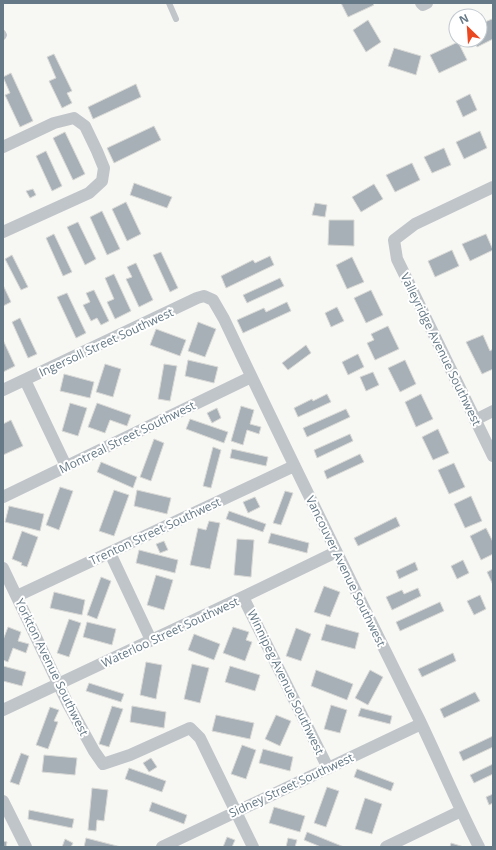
<svg xmlns="http://www.w3.org/2000/svg" width="496" height="850" font-family="'Open Sans',sans-serif">
	<style>
		.building { fill: #a7b0b6; stroke: #d9d9d6 }
		.lines { fill: none; stroke-linecap: round; stroke-linejoin: round }
		.lane { stroke: #c0c5c9; stroke-width: 6 }
		.street { stroke: #c0c5c9; stroke-width: 12 }
		.labels { text-anchor: middle; dominant-baseline: central; stroke-width: 4; stroke-linejoin: round; paint-order: stroke }
		.street-label { font-size: 12px; fill: #657986; stroke: #fff }
	</style>
	<rect width="100%" height="100%" fill="#f7f7f4"/>
	<path class="building" d="M341 3H372L374 5 348 17Z
		M492 19 493 22V39L477 47 474 40H480V24Z
		M368 20 381 42 366 52 353 30Z
		M458 42 467 60 439 73 430 55Z
		M394 48 421 56 416 75 388 66Z
		M54 54 72 91 67 93 72 103 62 108 49 81 56 78 47 57Z
		M11 73 33 121 20 127 5 95 10 93 3 77Z
		M136 84 141 97 93 119 88 107Z
		M470 94 477 110 463 117 456 101Z
		M154 126 161 140 114 163 107 148Z
		M480 131 487 148 464 159 456 142Z
		M65 132 85 174 73 180 53 138Z
		M444 148 451 165 432 173 424 157Z
		M46 151 62 186 52 191 36 156Z
		M412 163 420 180 395 192 386 175Z
		M134 183 172 197 167 208 130 195Z
		M374 184 383 199 361 212 352 197Z
		M33 189 36 195 30 198 26 191Z
		M126 202 141 234 127 241 112 209Z
		M315 203 327 205 325 217 312 215Z
		M102 211 120 249 107 255 90 217Z
		M329 220H354V246L328 245Z
		M78 222 96 259 85 265 67 227Z
		M54 234 72 272 63 276 46 238Z
		M486 234 493 250 470 261 462 244Z
		M452 250 459 266 435 277 428 261Z
		M161 252 178 288 170 292 153 255Z
		M12 255 28 287 21 290 5 259Z
		M270 256 274 265 226 288 221 276 253 260 255 263Z
		M352 257 364 282 347 289 336 265Z
		M136 263 153 300 139 307 126 279 132 277 127 267Z
		M114 274 131 311 115 319 107 302 114 299 105 278Z
		M280 278 284 286 247 303 243 295Z
		M3 285 11 302 3 306Z
		M94 290 109 321 101 325 97 318 91 321 83 305 90 302 86 293Z
		M371 290 383 315 366 323 354 298Z
		M67 293 86 333 76 338 57 297Z
		M287 302 291 311 243 333 237 320 264 308 266 312Z
		M337 307 344 321 331 327 325 313Z
		M20 318 37 354 28 358 12 322Z
		M198 322 216 329 205 357 188 351Z
		M388 326 399 349 375 360 367 343 374 340 371 334Z
		M156 329 186 340 180 356 150 345Z
		M483 335 490 351 493 349V369L482 374 466 342Z
		M3 340 15 366 3 372Z
		M306 345 311 353 288 370 282 363Z
		M358 354 364 367 348 375 342 362Z
		M188 360 218 367 214 383 185 376Z
		M405 360 416 384 400 392 388 368Z
		M105 364 121 369 113 397 96 392Z
		M164 364 177 366 170 401 158 399Z
		M373 372 379 385 366 391 360 377Z
		M64 374 94 382 90 398 60 391Z
		M327 394 331 402 298 417 294 408 312 399 313 401Z
		M421 394 433 419 416 427 405 402Z
		M70 403 87 408 78 436 62 431Z
		M97 403 131 415 127 426 110 420 105 433 88 427Z
		M241 406 254 410 250 424 261 427 259 434 247 430 243 445 231 441Z
		M217 408 221 418 212 423 207 413Z
		M346 409 350 417 307 437 303 428Z
		M190 419 228 432 224 443 186 429Z
		M11 420 23 446 3 455V424Z
		M438 429 449 453 433 460 422 437Z
		M350 434 353 441 317 458 314 450Z
		M154 439 164 443 151 481 140 477Z
		M213 447 221 450 211 488 203 486Z
		M232 449 268 457 266 466 230 458Z
		M360 454 364 462 327 479 324 471Z
		M101 462 137 477 133 488 97 472Z
		M454 463 465 487 449 494 438 470Z
		M60 487 73 491 59 530 46 525Z
		M114 490 129 495 114 536 99 531Z
		M137 490 171 498 167 514 134 506Z
		M285 491 293 493 281 525 273 523Z
		M471 496 482 521 465 528 454 504Z
		M255 497 260 507 248 513 243 502Z
		M9 506 44 514 40 531 5 522Z
		M229 511 266 524 263 532 226 519Z
		M396 517 400 526 358 546 354 538Z
		M209 521 220 523 210 569 190 565 198 528 206 530Z
		M486 528 493 542V554L481 560 470 536Z
		M22 531 38 537 27 567 21 565 22 563 12 559Z
		M271 533 309 543 307 553 268 543Z
		M237 539 254 540 251 577 234 575Z
		M164 541 168 550 160 553 156 544Z
		M139 550 178 560 175 573 136 563Z
		M463 560 469 573 457 579 451 566Z
		M415 562 418 570 399 579 396 571Z
		M493 569V585L487 572Z
		M156 575 173 580 164 610 147 605Z
		M101 577 111 581 97 619 87 615Z
		M324 586 340 592 330 617 314 612Z
		M418 588 421 596 392 610 386 597 402 590 404 594Z
		M54 592 85 600 82 615 50 608Z
		M480 595 486 609 474 615 467 601Z
		M440 602 444 611 400 631 396 622Z
		M69 619 81 623 69 657 57 653Z
		M87 622 116 629 112 645 83 637Z
		M326 624 359 633 355 649 321 640Z
		M8 627 21 632 18 641 29 644 26 653 13 648 8 662 3 660V640Z
		M233 627 249 632 246 640 252 642 245 661 223 653Z
		M296 628 311 634 301 661 286 656Z
		M194 634 220 644 214 660 188 650Z
		M453 653 456 661 422 677 418 669Z
		M146 662 162 665 156 699 140 695Z
		M192 664 209 668 200 703 184 699Z
		M3 666 26 672 22 686 3 681Z
		M230 666 260 675 255 691 225 682Z
		M316 670 353 684 347 700 311 686Z
		M370 670 383 677 368 705 355 698Z
		M89 683 124 694 121 702 86 691Z
		M475 692 480 701 444 718 440 709Z
		M331 705 347 710 340 733 324 729Z
		M112 706 123 709 109 747 99 744Z
		M132 706 166 712 164 728 130 722Z
		M50 707 59 710 54 721 58 722 48 749 36 745Z
		M361 708 392 716 390 724 358 716Z
		M216 715 254 723 250 739 212 731Z
		M276 715 291 721 280 746 265 739Z
		M493 736V747L463 761 459 752Z
		M242 745 256 750 246 779 231 774Z
		M263 749 293 757 290 771 259 763Z
		M21 753 29 756 19 785 10 782Z
		M44 755 77 758 75 775 42 772Z
		M151 758 157 767 149 772 143 763Z
		M493 764V774L474 783 470 775Z
		M129 768 166 781 162 792 125 779Z
		M357 769 394 783 391 791 354 777Z
		M327 787 339 791 326 827 314 823Z
		M92 788 108 790 104 821 97 820 96 831 88 830Z
		M493 794V803L489 805 486 797Z
		M365 798 382 804 372 834 355 829Z
		M152 802 187 815 184 824 149 811Z
		M274 807 305 816 300 832 269 823Z
		M29 810 74 819 72 828 28 819Z
		M307 832 344 847H321L304 840Z
		M227 837 235 840 232 847H234H223Z
		M86 838 121 847H84Z
		M288 838 297 840 295 847H286Z
		M65 839 73 843 71 847H62Z
		M3 841 7 842 6 847H3Z
		M451 843 464 847H450Z"/>
	<g class="lines">
		<path class="lane" d="M169 3 176 19
			M3 33 4 35 3 37"/>
		<path class="street" d="M421 3 423 5 427 3
			M3 147 54 123 74 118 85 126 97 151 104 168 102 181 89 193 3 232
			M493 187 415 224 394 240 397 259 493 456
			M25 380 66 466
			M3 390 197 298 204 296 213 300 224 319C288 454 354 588 420 721 440 763 458 806 479 847
			M475 420 493 411
			M3 497 251 377
			M110 553 151 640
			M3 568 67 702 94 751 103 764 130 755 190 728 200 738 253 847
			M17 596 294 466
			M243 597 328 768
			M3 710 243 597 336 552
			M3 801 26 847
			M162 847 421 724
			M386 847 461 811"/>
	</g>
	<g class="labels">
		<g class="street-label">
			<text transform="translate(106 342) rotate(-25)">Ingersoll Street Southwest</text>
			<text transform="translate(441 349) rotate(64)">Valleyridge Avenue Southwest</text>
			<text transform="translate(127 437) rotate(-26)">Montreal Street Southwest</text>
			<text transform="translate(155 531) rotate(-25)">Trenton Street Southwest</text>
			<text transform="translate(346 571) rotate(64)">Vancouver Avenue Southwest</text>
			<text transform="translate(170 632) rotate(-25)">Waterloo Street Southwest</text>
			<text transform="translate(52 667) rotate(64)">Yorkton Avenue Southwest</text>
			<text transform="translate(286 682) rotate(64)">Winnipeg Avenue Southwest</text>
			<text transform="translate(291 785) rotate(-25)">Sidney Street Southwest</text>
		</g>
	</g>
	<rect width="496" height="850" fill="none" stroke="#657986" stroke-width="8"/>
	<g transform="translate(468 28) rotate(335)"><circle r="19" fill="#ffffff" stroke="#c1c9cf"/>
	<path d="M0-3L7 15L0 10L-7 15Z" fill="#ea4821"/>
	<text y="-6" font-size="11" font-weight="bold" text-anchor="middle" fill="#657986">N</text>
	</g>
</svg>
